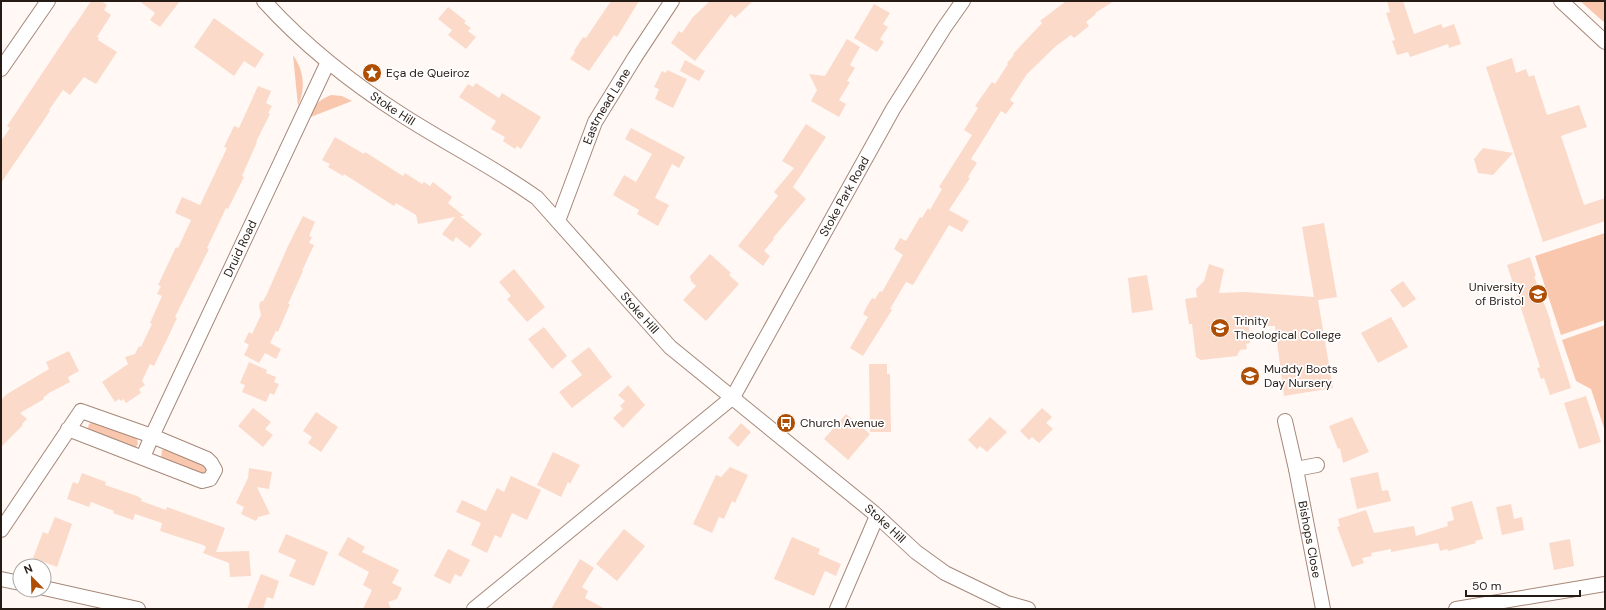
<svg xmlns="http://www.w3.org/2000/svg" width="1606" height="610" font-family="'DM Sans',sans-serif">
	<style>
		.green { fill: #f9c7ad }
		.building { fill: #fbdaca }
		.lines { fill: none; stroke-linecap: round; stroke-linejoin: round }
		.minor-casing { stroke: #a68879; stroke-width: 16 }
		.minor { stroke: #fff; stroke-width: 14 }
		.labels { text-anchor: middle; dominant-baseline: central; stroke-width: 3.5; stroke-linejoin: round; paint-order: stroke }
		.poi-label { font-size: 12px; fill: #261b15; stroke: #fff; text-anchor: start }
		.street-label { font-size: 12px; fill: #261b15; stroke: #fff }
	</style>
	<rect width="100%" height="100%" fill="#fff8f5"/>
	<path class="green" d="M1580 1H1605V23Z
		M293 55C304 71 306 88 298 106Z
		M331 95 342 96 352 101 308 118C314 106 318 100 331 95Z
		M1605 233V320L1561 335 1535 256Z
		M1605 325V431L1591 389 1576 381 1562 340Z
		M93 422 134 436 137 439 138 444 136 447 131 449 87 431 89 424Z
		M166 449 207 465 208 476 161 458 162 450Z"/>
	<path class="building" d="M91 1H101L107 5 104 10 111 15 97 37 99 38 98 40 117 52 96 84 84 77 70 95 63 90 49 110 50 111 1 183V141L10 128 7 126 73 27V28Z
		M139 1H180L160 27 150 20 155 13Z
		M611 1H639L617 37 614 35 589 71 570 59 575 52 574 51 583 37 586 38Z
		M710 1H753L735 18 731 14 695 61 671 43 679 31 682 33 693 17Z
		M1066 1H1114L1095 13 1096 14 1086 22 1089 26 1074 38 1071 35 1056 46 1027 74 1010 100 1014 103 1006 114 1001 111 971 159 977 163 968 177 970 178 949 210 969 221 962 232 949 225 913 285 906 282 890 309 892 310 863 356 850 348 868 317 863 314 866 308 872 298 875 299 880 291 882 292 903 255 894 249 900 238 906 241 920 217 922 218 928 208 930 210 942 189 939 187 972 135 964 130 978 108 975 106 992 82 995 84 1008 64 1007 63 1014 55 1013 54 1042 23 1040 21Z
		M1387 1H1403L1414 34 1441 24 1443 28 1454 24 1461 44 1449 48 1448 44 1410 57 1408 52 1397 55 1392 41 1395 40 1386 13 1390 12Z
		M874 4 890 13 883 24 888 27 880 39 884 42 877 52 854 38Z
		M448 7 466 21 464 23 471 28 468 31 476 37 466 49 448 35 452 30 438 19Z
		M214 18 264 54 255 68 244 61 234 76 194 47Z
		M847 39 860 47 850 65 855 68 847 81 850 82 839 100 846 104 839 117 811 101 817 90 809 74 825 76Z
		M1512 58 1516 73 1526 69 1529 77 1534 75 1547 115 1579 105 1587 127 1561 136 1584 205 1605 198V221L1543 242 1486 67Z
		M685 60 705 71 699 81 680 71Z
		M667 70 687 79 673 108 655 99 659 89 654 87 662 71 666 73Z
		M476 83 499 98 502 93 541 117 521 149 517 146 515 149 503 141 505 137 491 129 496 121 459 97 468 84 473 87Z
		M258 86 271 91 266 103 272 106 268 113 270 114 256 142H257L242 176 244 177 228 209 226 208 207 248 209 249 175 317 177 318 170 333 154 366 150 364 142 381 145 385 139 389 141 393 126 403 123 399 121 401 119 399 115 402 102 382 128 364 125 357 135 354 139 346 141 347 152 324 150 323 162 296 157 294 161 286 158 285 176 247 178 248 191 220 175 213 182 197 200 205 227 148 224 147 234 126 239 128Z
		M806 124 826 137 793 187 806 199 773 238 774 239 764 251 770 256 763 266 738 246 778 196 774 192 794 168 782 161Z
		M631 128 685 157 679 168 672 164 655 198 669 205 658 226 637 214 639 210 613 195 624 175 636 182 652 154 625 139Z
		M335 137 364 154 365 152 403 176 405 173 422 184 424 182 430 186 433 182 452 197 448 203 464 216H460L482 234 470 248 456 237 453 242 442 234 455 217 418 224 416 215 396 203 394 206 344 174 343 176 328 167 330 164 322 160Z
		M1483 148 1513 153 1493 175 1478 173 1474 159Z
		M303 216 315 222 309 236 312 237 309 243 314 245 302 271H303L288 304H290L278 332 276 331 270 343 281 349 276 359 265 353 259 363 244 355 249 345 244 342 249 332 252 334 261 315 259 306 260 302 263 301 267 294 288 246Z
		M1324 223 1337 297 1318 300 1333 388 1284 396 1275 326H1249L1250 343 1246 344 1247 349 1240 350 1237 356 1201 360 1196 357 1192 324H1189L1185 299 1197 297 1196 289 1204 281 1209 264 1224 269 1219 293 1245 292 1314 297 1302 227Z
		M710 254 731 273 729 275 739 284 706 321 683 300 696 286 691 281 690 276Z
		M1530 257 1536 276H1534L1551 322H1550L1571 388 1550 395 1544 378 1541 379 1537 368 1540 367 1507 265Z
		M514 269 545 307 527 322 507 299 511 296 499 282Z
		M1147 275 1153 310 1132 313 1128 278Z
		M1403 281 1416 299 1403 308 1390 290Z
		M1391 317 1408 347 1378 363 1361 333Z
		M544 327 567 356 552 369 528 339Z
		M589 347 612 377 572 408 559 392 582 375 571 361Z
		M69 351 79 371 68 377 70 382 49 393 43 398 44 399 20 413 27 419 22 424 23 425 1 447V400L7 394 49 369 46 362Z
		M249 362 267 370 266 373 276 377 274 382 279 384 274 395 270 393 266 402 242 392 245 385 240 383Z
		M869 364H887V374H890L891 432H870Z
		M628 385 645 405 623 428 613 418 623 409 620 406 625 401 618 395Z
		M1586 396 1601 442 1579 449 1564 403Z
		M253 408 271 422 265 429 273 435 263 447 238 426Z
		M1042 408 1052 417 1046 423 1053 429 1039 443 1032 437 1029 440 1020 431Z
		M316 412 338 427 321 452 308 443 312 437 303 431Z
		M846 414 870 434 848 460 824 439Z
		M990 417 1007 432 987 452 980 446 977 449 968 440Z
		M1352 417 1369 452 1343 463 1340 448 1338 449 1329 426Z
		M741 423 751 432 738 447 728 438Z
		M553 452 580 465 570 484 568 482 561 497 537 485Z
		M730 467 748 475 735 503 732 501 724 519 719 517 712 533 693 524 716 475 721 477Z
		M249 468 272 472 269 489 257 487 270 514 258 517 256 521 241 514 244 507 236 503 248 478Z
		M1378 472 1382 491 1388 490 1391 501 1357 509 1350 478Z
		M82 473 106 482 105 485 137 496 142 499 141 501 166 510 167 507 225 528 216 552 249 551 251 576 230 577 229 563 203 553 206 547 203 545 160 531 162 523 135 514 133 520 113 513 114 511 91 502 89 507 67 499 73 482 78 484Z
		M511 476 541 490 527 520 512 513 501 538 495 535 487 553 471 545 481 523 456 512 462 500 486 511 497 488 504 492Z
		M1472 501 1483 539 1475 541 1476 543 1448 551 1447 549 1440 551 1438 543 1391 552V549L1371 553 1372 556 1362 558 1364 563 1352 567 1337 527 1340 526 1338 519 1366 510 1374 533 1414 526 1416 536 1448 526 1447 522 1454 520 1451 507Z
		M1511 504 1514 519 1522 517 1524 530 1502 535 1496 507Z
		M55 517 72 524 57 567 33 558 43 532 48 534Z
		M624 529 645 546 617 581 596 564Z
		M286 534 328 552 314 586 289 576 296 560 278 552Z
		M348 537 365 547 362 552 399 570 392 583 402 588 397 599 388 602 391 609H363L372 590 363 585 369 572 338 555Z
		M792 537 820 549 818 554 841 564 836 576 825 571 814 596 774 579Z
		M1570 539 1574 566 1554 570 1549 543Z
		M448 549 470 560 461 577 455 574 450 584 434 576Z
		M580 559 594 568 582 587 588 591 585 598 605 609H551Z
		M261 574 279 581 273 599 267 597 263 609H247Z"/>
	<g class="lines">
		<defs>
			<g id="minor">
				<path id="s1" d="M264 1C304 45 352 83 402 115 447 144 494 167 537 198L670 347 874 513 916 552 945 573 1007 603 1028 609"/>
				<path d="M1561 1 1605 42"/>
				<path d="M1 69 48 1"/>
				<path id="s2" d="M558 221 595 122 635 57 672 1"/>
				<path id="s3" d="M1285 421 1296 469 1323 609"/>
				<path id="s4" d="M143 457 152 436 328 62"/>
				<path d="M1296 469 1317 465"/>
				<path d="M1 530 81 411 152 436 207 459 211 463 215 470 210 479 202 481 68 429"/>
				<path d="M1 579 20 583"/>
				<path d="M44 588 138 609"/>
				<path id="s5" d="M474 609 733 397 893 109 944 28 963 1"/>
				<path d="M837 609 877 516"/>
				<path d="M1456 609 1605 584"/>
			</g>
		</defs>
		<use href="#minor" class="minor-casing"/>
		<use href="#minor" class="minor"/>
	</g>
	<defs>
		<symbol id="sight-disc" viewBox="-11 -11 22 22"><circle r="9.5" fill="#ae4e05" stroke="#fff"/><path d="M0-6L1.8-2.2L6-1.7L2.9 1.2L3.7 5.4L0 3.3L-3.7 5.4L-2.9 1.2L-6-1.7L-1.8-2.2Z" fill="#fff"/></symbol>
		<symbol id="university-disc" viewBox="-11 -11 22 22"><circle r="9.5" fill="#ae4e05" stroke="#fff"/><path d="M0-5L7-2L0 1L-7-2ZM-4 1L0 2.5L4 1V4Q0 6-4 4Z" fill="#fff"/></symbol>
		<symbol id="school-disc" viewBox="-11 -11 22 22"><circle r="9.5" fill="#ae4e05" stroke="#fff"/><path d="M0-5L7-2L0 1L-7-2ZM-4 1L0 2.5L4 1V4Q0 6-4 4Z" fill="#fff"/></symbol>
		<symbol id="bus-disc" viewBox="-11 -11 22 22"><circle r="9.5" fill="#ae4e05" stroke="#fff"/><path d="M-5-6H5V4H4V6H2V4H-2V6H-4V4H-5ZM-3.5-4V0h7V-4ZM-3.5 1.2v1.5H-2V1.2ZM2 1.2v1.5H3.5V1.2Z" fill="#fff"/></symbol>
	</defs>
	<g fill-rule="evenodd">
		<use href="#sight-disc" x="361" y="62" width="22" height="22"/>
		<use href="#university-disc" x="1527" y="283" width="22" height="22"/>
		<use href="#university-disc" x="1209" y="317" width="22" height="22"/>
		<use href="#school-disc" x="1239" y="365" width="22" height="22"/>
		<use href="#bus-disc" x="775" y="412" width="22" height="22"/>
	</g>
	<g class="labels">
		<g class="poi-label">
			<text x="386" y="73">Eça de Queiroz</text>
			<text x="1524" y="287" text-anchor="end">University<tspan x="1524" dy="14">of Bristol</tspan></text>
			<text x="1234" y="321">Trinity<tspan x="1234" dy="14">Theological College</tspan></text>
			<text x="1264" y="369">Muddy Boots<tspan x="1264" dy="14">Day Nursery</tspan></text>
			<text x="800" y="423">Church Avenue</text>
		</g>
		<g class="street-label">
			<text stroke="none"><textPath href="#s2" startOffset="125">Eastmead Lane</textPath></text>
			<text stroke="none"><textPath href="#s1" startOffset="168">Stoke Hill</textPath></text>
			<text stroke="none"><textPath href="#s5" startOffset="564">Stoke Park Road</textPath></text>
			<text stroke="none"><textPath href="#s4" startOffset="230">Druid Road</textPath></text>
			<text stroke="none"><textPath href="#s1" startOffset="492">Stoke Hill</textPath></text>
			<text stroke="none"><textPath href="#s1" startOffset="816">Stoke Hill</textPath></text>
			<text stroke="none"><textPath href="#s3" startOffset="121">Bishops Close</textPath></text>
		</g>
	</g>
	<rect width="1606" height="610" fill="none" stroke="#261b15" stroke-width="4"/>
	<g transform="translate(32 578) rotate(337)"><circle r="19" fill="#ffffff" stroke="#a8a4a1"/>
	<path d="M0-3L7 15L0 10L-7 15Z" fill="#ae4e05"/>
	<text y="-6" font-size="11" font-weight="bold" text-anchor="middle" fill="#261b15">N</text>
	</g>
	<path d="M1466 590v6h114v-6" fill="none" stroke="#261b15" stroke-width="2"/>
	<text x="1472" y="590" font-size="12" fill="#261b15" stroke="#ffffff" stroke-width="3" paint-order="stroke">50 m</text>
</svg>
